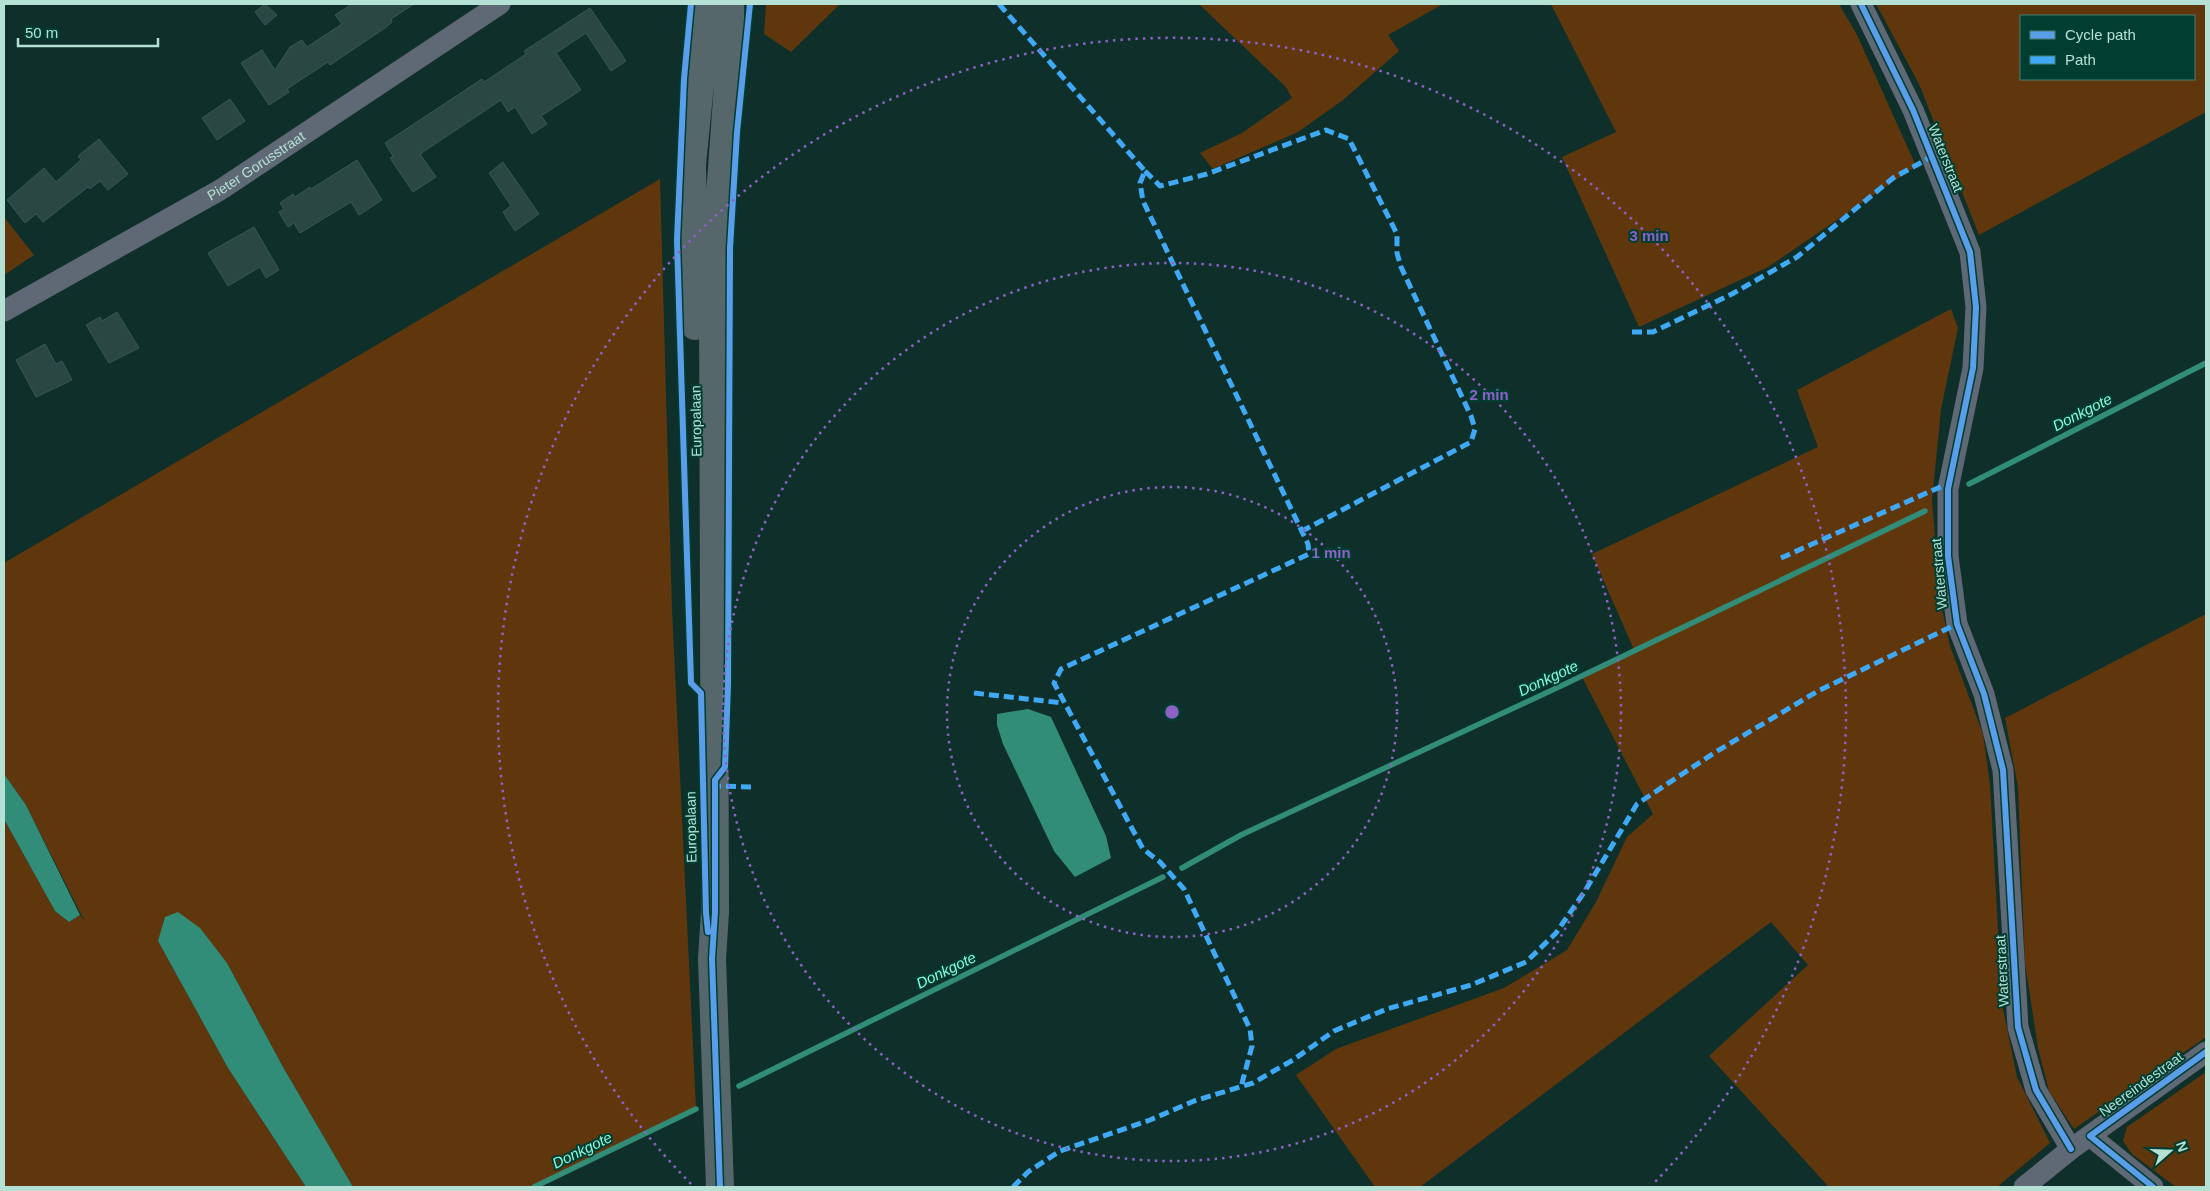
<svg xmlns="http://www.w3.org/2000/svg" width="2210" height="1191" font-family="Arial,sans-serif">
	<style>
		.green { fill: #60370d; fill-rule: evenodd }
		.water { fill: #328d78 }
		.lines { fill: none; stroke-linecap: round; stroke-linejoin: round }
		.stream { stroke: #328d78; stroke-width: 5.5 }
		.building { fill: #2a4743; stroke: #355854 }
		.minor { stroke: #5f6875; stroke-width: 21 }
		.primary { stroke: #56676b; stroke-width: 28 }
		.quiet { stroke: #3fa9f5; stroke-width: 5; stroke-dasharray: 10 5; stroke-linecap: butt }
		.cycleway-casing { stroke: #023d32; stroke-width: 9 }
		.cycleway { stroke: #5a9eea; stroke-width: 6 }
		.ring { fill: none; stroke: #8c62c5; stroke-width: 2.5; stroke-dasharray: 2.5 5 }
		.labels { text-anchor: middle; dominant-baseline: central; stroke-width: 4; stroke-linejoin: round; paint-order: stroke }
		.street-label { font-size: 14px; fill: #b4e1d4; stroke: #023d32 }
		.water-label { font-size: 15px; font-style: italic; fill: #87fadd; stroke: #023d32 }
		.centre { fill: #8c62c5; stroke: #023d32; stroke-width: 2.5 }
		.ring-label { font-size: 15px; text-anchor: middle; font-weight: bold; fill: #8c62c5; stroke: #023d32; stroke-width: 4; stroke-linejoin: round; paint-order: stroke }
	</style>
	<rect width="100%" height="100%" fill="#0f302a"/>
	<path class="green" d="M766 4H840L791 52 764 34Z
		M1199 4H1443L1388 35 1399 51 1343 100 1298 132 1213 169 1200 153 1242 133 1292 98 1286 87Z
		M1551 4H1839L1857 35 1916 166 1768 267 1639 327 1562 157 1616 132Z
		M1876 4H2206V112L1979 235 1919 84ZM2021 16H2194V79H2021Z
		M660 179 672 610 696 1109 534 1187H353L283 1067 227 963 158 941 228 1068 306 1187H4V819L55 911 69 922 80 915 85 922 26 805 4 774V563Z
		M4 217 34 255 4 275Z
		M1951 309 1958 328 1941 409 1932 500 1940 600 1950 646 1983 734 1990 784 2002 1004 2017 1077 2050 1143 1997 1187H1829L1709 1056 1808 965 1771 922 1420 1187H1375L1296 1075 1336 1049 1504 988 1567 950 1596 902 1627 837 1653 814 1582 677 1635 652 1592 554 1818 447 1797 390Z
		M2206 614V1037L2074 1129 2049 1091 2038 1048 2025 963 2018 787 2005 718Z
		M2206 1072V1187H2176L2132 1154 2123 1141 2127 1127Z"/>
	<path class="water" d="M1028 709 1051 717 1106 836 1111 858 1075 877 1054 851 1003 744 997 725V714Z
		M4 774 26 805 80 915 69 922 55 911 4 819Z
		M178 912 200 928 227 963 283 1067 353 1187H306L228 1068 158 941 165 917Z"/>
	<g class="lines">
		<path class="stream" d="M1969 484 2206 363
			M1182 868 1241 835 1563 685 1925 511
			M739 1086 1163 877
			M534 1187 696 1109"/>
	</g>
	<path class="building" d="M265 4 277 15 265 25 255 12Z
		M352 4H414L391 19 392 22 385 28 330 65 328 62 287 89 289 92 269 105 241 63 262 50 275 70 290 47 302 40 307 47 342 24 335 15Z
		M590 8 626 61 611 71 586 33 556 53 581 90 541 116 547 124 532 134 515 107 508 112 501 100 420 154 436 177 413 192 390 158 393 156 385 143 482 79 484 82 526 54 524 51Z
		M230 99 245 121 217 140 202 118Z
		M99 139 128 174 108 190 100 181 90 189 88 187 43 222 36 214 25 223 7 200 44 168 56 182 81 160 78 156Z
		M357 160 382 200 359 215 351 202 300 233 294 223 288 227 279 212 284 209 280 203 293 194 295 197 310 187 311 189Z
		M503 162 539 214 515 231 503 212 511 206 489 173Z
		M254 227 279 270 266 278 260 267 228 286 208 253Z
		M117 312 139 348 109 363 86 325 100 317 102 321Z
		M45 344 56 364 62 361 72 380 36 397 16 360Z"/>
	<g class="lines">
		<g class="minor">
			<path d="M1861 4 1913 110 1970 252 1976 307 1973 368 1948 489V556L1957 624 1984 694 2003 770 2018 1027 2036 1090 2071 1149"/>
			<path id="s1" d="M4 311 220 190 500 4"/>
			<path d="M2090 1136 2153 1187"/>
			<path d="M2024 1187 2071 1149 2206 1052"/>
		</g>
		<path class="primary" d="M695 326 692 164 708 4
			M720 1187 712 959 715 912 713 292 731 44 730 4"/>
		<path class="quiet" d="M999 4 1145 171 1140 183 1143 201 1308 544 1309 554 1061 669 1054 683 1143 849 1160 862 1184 889 1250 1029 1252 1046 1241 1087
			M1145 171 1160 186 1207 174 1326 130 1349 139 1397 234V253L1401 267 1471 416 1475 429 1471 442 1302 531
			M1632 332H1653L1732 294 1797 257 1893 178 1933 156
			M1781 558 1949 483
			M974 693 1063 703
			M711 786 754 787
			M1013 1187 1028 1172 1060 1151 1150 1120 1194 1101 1253 1083 1293 1060 1334 1031 1387 1009 1471 985 1526 962 1556 933 1585 891 1637 804 1714 753 1818 691 1957 624"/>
		<defs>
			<path id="cycleway" d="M691 4 684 79 677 241 691 683 701 693 706 913 708 932
				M1861 4 1913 110 1970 252 1976 307 1973 368 1948 489V556L1957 624 1984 694 2003 770 2018 1027 2036 1090 2071 1149
				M720 1187 712 959 715 912V780L725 767 728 684 730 248 737 132 750 4
				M2153 1187 2090 1136 2206 1052"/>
		</defs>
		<use href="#cycleway" class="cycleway-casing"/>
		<use href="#cycleway" class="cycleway"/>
	</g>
	<g class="ring">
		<circle cx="1172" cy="712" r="225"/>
		<circle cx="1172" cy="712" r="449"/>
		<path d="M691 1184A674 674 0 1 1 1653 1184"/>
	</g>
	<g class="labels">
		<g class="street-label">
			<text transform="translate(1946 158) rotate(68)">Waterstraat</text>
			<text stroke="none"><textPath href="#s1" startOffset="291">Pieter Gorusstraat</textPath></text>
			<text transform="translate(696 421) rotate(-91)">Europalaan</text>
			<text transform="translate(1939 574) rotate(-95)">Waterstraat</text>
			<text transform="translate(691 827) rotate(-91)">Europalaan</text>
			<text transform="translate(2002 971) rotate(-93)">Waterstraat</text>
			<text transform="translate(2141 1084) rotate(-36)">Neereindestraat</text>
		</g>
		<g class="water-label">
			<text transform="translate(2082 412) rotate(-27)">Donkgote</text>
			<text transform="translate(1548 678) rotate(-25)">Donkgote</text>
			<text transform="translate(946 970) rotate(-26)">Donkgote</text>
			<text transform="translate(582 1150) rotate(-26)">Donkgote</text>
		</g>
	</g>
	<circle cx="1172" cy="712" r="8" class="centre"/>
	<g class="ring-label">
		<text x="1649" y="241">3 min</text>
		<text x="1489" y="400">2 min</text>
		<text x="1331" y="558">1 min</text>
	</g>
	<rect width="2210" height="1191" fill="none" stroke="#b4e1d4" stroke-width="10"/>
	<rect x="2020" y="15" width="175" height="65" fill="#023d32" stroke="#497f73"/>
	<rect x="2030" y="31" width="25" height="8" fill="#5a9eea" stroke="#497f73"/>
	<text x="2065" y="40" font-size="15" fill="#b4e1d4">Cycle path</text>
	<rect x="2030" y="56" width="25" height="8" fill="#3fa9f5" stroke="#497f73"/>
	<text x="2065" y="65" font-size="15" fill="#b4e1d4">Path</text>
	<g transform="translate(2170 1151) rotate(70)" stroke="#023d32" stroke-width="4" paint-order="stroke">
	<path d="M0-4L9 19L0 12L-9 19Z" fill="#b4e1d4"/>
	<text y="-8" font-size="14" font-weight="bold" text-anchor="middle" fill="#b4e1d4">N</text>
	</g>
	<path d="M18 38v8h140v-8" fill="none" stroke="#b4e1d4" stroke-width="2.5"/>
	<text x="25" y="38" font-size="15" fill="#b4e1d4" stroke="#023d32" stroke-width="4" paint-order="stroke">50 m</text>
</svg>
